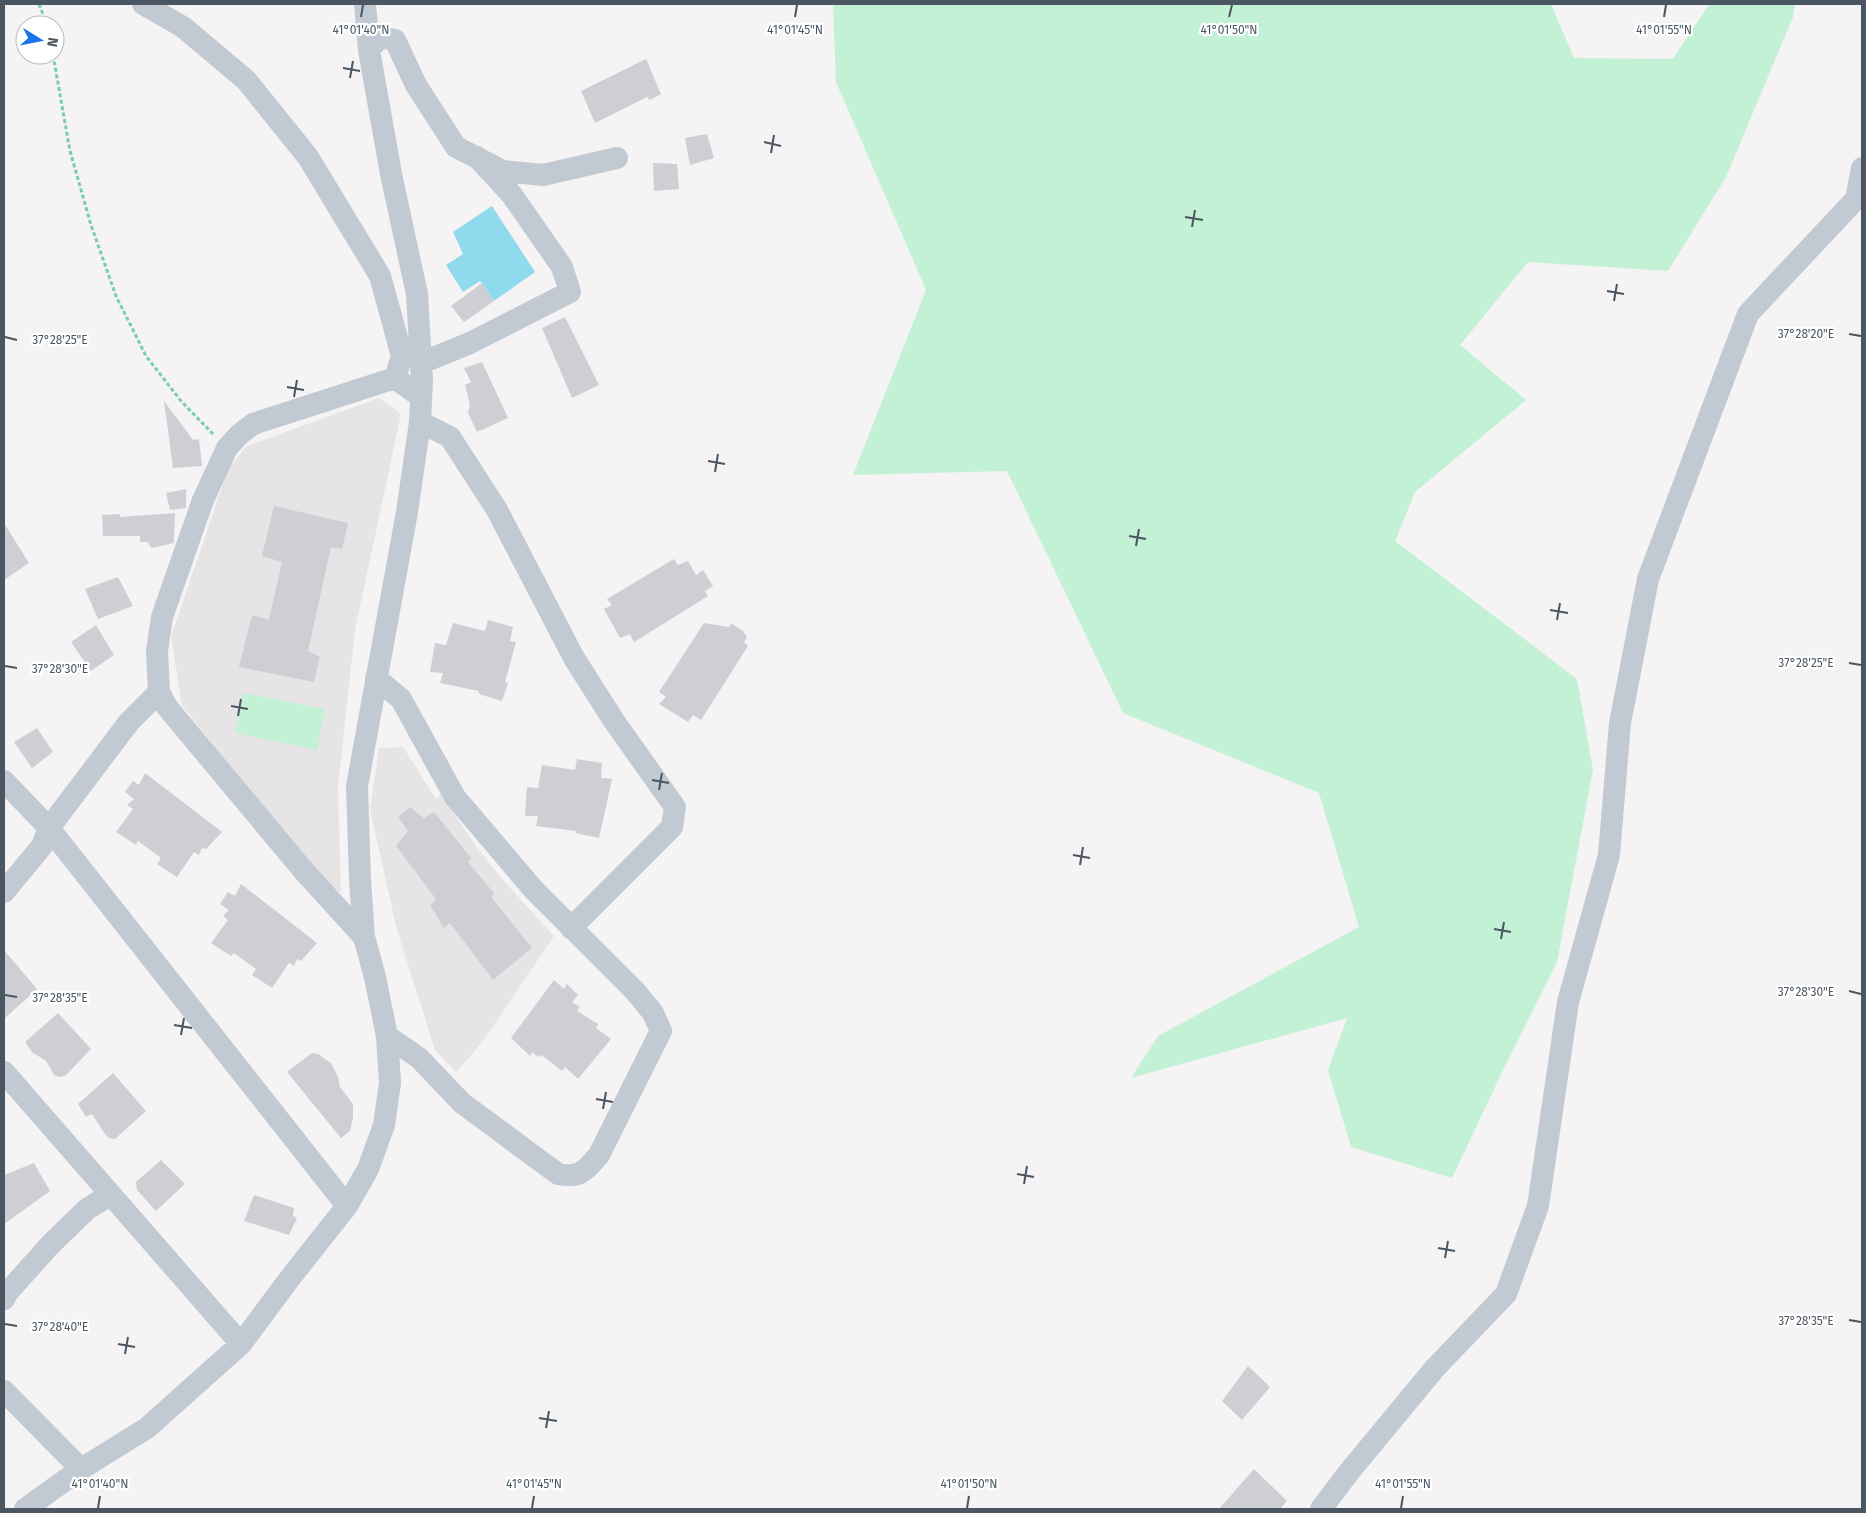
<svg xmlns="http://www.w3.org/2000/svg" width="1866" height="1513" font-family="'Fira Sans',sans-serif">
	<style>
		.education { fill: #e6e4e5 }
		.green { fill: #c3f1d5 }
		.water { fill: #90daee }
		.building { fill: #cdcfd5 }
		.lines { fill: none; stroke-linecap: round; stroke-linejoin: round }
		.path { stroke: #7ad0a6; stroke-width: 3; stroke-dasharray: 4 2.5; stroke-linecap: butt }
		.minor { stroke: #c1cad2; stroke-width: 22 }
		.ticks { fill: none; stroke: #4a5661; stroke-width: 2 }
		.ticks-label { font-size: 12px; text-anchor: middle; fill: #4a5661; stroke: #fff; stroke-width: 4.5; stroke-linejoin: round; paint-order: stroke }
	</style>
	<rect width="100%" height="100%" fill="#f5f3f3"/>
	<path class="education" d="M379 398 401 414 355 630 338 787 341 893 315 877 182 705 171 637 228 469 247 446Z
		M403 747 436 799 441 794 476 846 502 879 554 936 484 1040 456 1072 435 1050 397 930 370 810 379 748Z"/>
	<path class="green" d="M833 4H1551L1574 58 1673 59 1709 4H1795L1793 17 1726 177 1668 271 1528 262 1460 345 1526 400 1415 492 1395 541 1577 679 1593 770 1557 962 1504 1068 1452 1178 1351 1147 1328 1070 1347 1018 1131 1078 1158 1036 1359 927 1319 793 1123 713 1007 471 853 475 926 290 836 82Z
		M243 693 325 709 317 750 235 733Z"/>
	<path class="water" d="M492 206 535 272 494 301 480 281 463 292 446 265 463 254 453 232Z"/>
	<path class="building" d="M646 59 661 94 650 100 647 97 595 123 581 91Z
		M707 134 714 158 690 165 685 138Z
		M653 163 677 164 679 189 654 191Z
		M482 283 494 301 464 322 451 306Z
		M565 317 599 385 572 398 542 328Z
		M482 362 508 418 477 432 468 413 470 405 465 385 471 382 464 368Z
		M164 401 193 440 199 439 202 466 173 468Z
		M186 489V508L170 510 166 493Z
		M274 506 348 523 342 549 331 547 308 651 320 657 314 682 239 667 252 615 269 620 282 562 262 556Z
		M175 513 174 543 151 548 148 542H140V536H103L102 515 120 514V517Z
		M4 523 29 563 4 580Z
		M674 559 678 565 688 561 696 575 703 570 713 586 705 591 708 596 634 642 630 634 620 638 604 609 612 605 607 599Z
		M118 577 133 606 98 619 85 589Z
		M488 620 513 627 510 641 516 642 505 682 508 683 502 701 479 694V691L440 683 443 673 430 672 435 643 446 645 453 623 485 631Z
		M704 623 729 627 731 623 743 631 747 637 744 642 748 646 701 720 693 715 688 722 659 704 666 697 659 692Z
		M96 625 114 655 91 671 71 642Z
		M37 728 53 752 32 768 14 742Z
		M577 759 602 763 601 778 612 779 599 838 575 833 576 831 536 826 538 816H525L527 787 538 788 542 765 575 770Z
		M145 773 222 832 206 849 202 848 199 855 194 852 177 877 157 864 161 858 138 841 136 845 116 832 133 809 127 805 134 799 125 792 133 781 139 785Z
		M410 807 424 818 434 812 471 858 468 862 494 893 492 898 532 948 493 980 450 923 444 928 430 905 436 899 396 846 408 831 398 817Z
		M241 884 317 943 301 961 297 959 294 966 289 963 272 988 252 975 256 969 234 953 231 956 211 943 228 920 223 916 229 910 220 904 228 892 235 896Z
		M4 950 37 989 4 1019Z
		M554 980 564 989 567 984 578 995 572 1002 580 1007 577 1011 598 1024 596 1028 611 1039 578 1079 565 1067 562 1071 542 1055 538 1057 532 1052 530 1056 511 1038Z
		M58 1013 91 1049 66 1075 61 1077 55 1076 46 1061 32 1052 25 1042Z
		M312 1053 318 1054 331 1063 338 1077 340 1087 353 1104V1118L350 1131 341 1138 287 1072Z
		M113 1073 146 1111 115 1139 109 1138 105 1134 92 1114 86 1117 78 1104Z
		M161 1160 185 1184 156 1211 137 1190 136 1182Z
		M34 1163 50 1191 4 1224V1175Z
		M254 1195 294 1208 293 1216 297 1218 289 1235 244 1221Z
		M1248 1366 1270 1387 1242 1420 1222 1401Z
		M1254 1469 1287 1501 1280 1509H1219Z"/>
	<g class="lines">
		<path class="path" d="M39 4 47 25
			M53 55 70 151 91 225 116 296 146 356 181 401 213 434"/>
		<path class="minor" d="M143 4 183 27 246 80 308 157 380 276 402 356 395 378
			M369 50 380 37 395 40 416 85 456 147 503 171 543 175 617 158
			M421 363 470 343 570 292 562 267 512 195 477 157
			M420 422 450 437 497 510 574 658 614 721 675 807 672 827 571 928
			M376 678 401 699 455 797 534 890 635 991 653 1013 661 1031 599 1155C584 1172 580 1178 558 1174L462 1103 419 1058 387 1036
			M4 781 49 828 347 1206
			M4 892 42 846 49 828 129 722 159 692
			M364 937 303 870 167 707 159 692 157 651 162 617 203 500 227 448 240 434 253 424 395 378 421 397
			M4 1072 241 1344
			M4 1299 7 1293 50 1245 87 1209 110 1195
			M4 1391 81 1469
			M25 1509 81 1469 147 1428 241 1344 290 1278 347 1206 368 1169 384 1125 390 1083 387 1036 375 977 364 937 360 880 357 786 407 512 420 422 422 379 417 294 391 174 369 50 365 4
			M1321 1509 1349 1472 1435 1368 1506 1294 1538 1206 1568 1002 1609 855 1620 723 1648 579 1748 314 1856 199 1862 168"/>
	</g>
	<path class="ticks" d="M361 17 363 5M795 17 797 5M1229 17 1232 5M1664 17 1666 5M343 68 360 71M350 78 353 61M764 142 781 146M771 153 774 135M1185 217 1203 220M1192 227 1195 210M1607 291 1624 294M1614 301 1617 284M1849 334 1861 336M5 337 17 340M287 387 304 390M294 397 297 380M708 461 725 464M715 472 718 454M1129 536 1146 539M1136 546 1139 529M1550 610 1568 613M1557 620 1560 603M1849 663 1861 665M5 666 17 668M231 706 248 709M238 716 241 699M652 780 669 783M659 790 662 773M1073 855 1090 858M1080 865 1083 847M1494 929 1511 932M1501 939 1504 922M1849 991 1861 994M5 995 17 997M174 1025 192 1028M181 1035 184 1018M596 1099 613 1102M603 1109 606 1092M1017 1174 1034 1177M1024 1184 1027 1166M1438 1248 1455 1251M1445 1258 1448 1241M1849 1320 1861 1322M5 1324 17 1326M118 1344 135 1347M125 1354 128 1337M539 1418 557 1421M546 1428 549 1411M98 1508 100 1496M532 1508 534 1496M967 1508 969 1496M1401 1508 1403 1496"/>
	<g class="ticks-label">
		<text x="361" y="34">41°01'40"N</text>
		<text x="795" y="34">41°01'45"N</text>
		<text x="1229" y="34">41°01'50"N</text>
		<text x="1664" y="34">41°01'55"N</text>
		<text x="1806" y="338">37°28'20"E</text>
		<text x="60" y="344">37°28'25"E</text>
		<text x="1806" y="667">37°28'25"E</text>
		<text x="60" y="673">37°28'30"E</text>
		<text x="1806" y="996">37°28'30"E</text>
		<text x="60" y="1002">37°28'35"E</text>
		<text x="1806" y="1325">37°28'35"E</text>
		<text x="60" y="1331">37°28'40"E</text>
		<text x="100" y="1488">41°01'40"N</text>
		<text x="534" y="1488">41°01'45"N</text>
		<text x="969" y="1488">41°01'50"N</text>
		<text x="1403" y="1488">41°01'55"N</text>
	</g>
	<rect width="1866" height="1513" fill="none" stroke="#4a5661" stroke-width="10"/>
	<g transform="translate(40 40) rotate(100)"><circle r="24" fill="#ffffff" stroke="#b7bbc0"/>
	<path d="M0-4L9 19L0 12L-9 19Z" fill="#1a73e8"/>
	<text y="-8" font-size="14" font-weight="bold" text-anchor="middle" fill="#4a5661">N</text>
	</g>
</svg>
